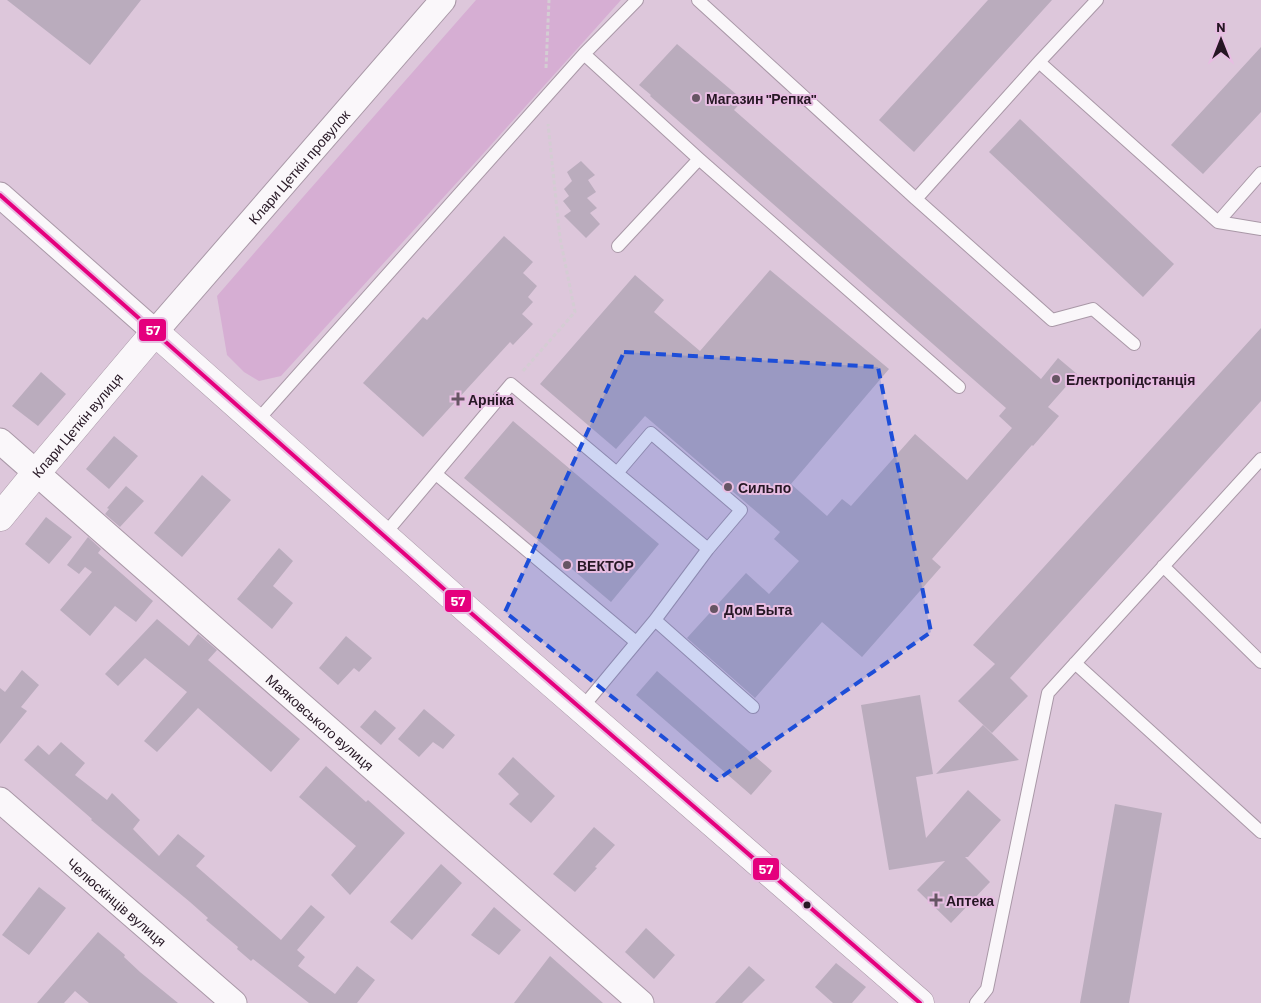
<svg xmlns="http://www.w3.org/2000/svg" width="1261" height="1003" font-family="Barlow,sans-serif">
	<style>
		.green { fill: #d6aed3 }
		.building { fill: #baacbd }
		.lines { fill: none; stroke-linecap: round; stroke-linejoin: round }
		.service-casing { stroke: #a998a7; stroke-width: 14 }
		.minor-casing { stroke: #a998a7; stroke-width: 27 }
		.tertiary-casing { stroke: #a998a7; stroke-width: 29 }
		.path { stroke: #d4cdd3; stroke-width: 3; stroke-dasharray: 4 2.5; stroke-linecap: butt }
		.service { stroke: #faf7fa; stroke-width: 12 }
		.minor { stroke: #faf7fa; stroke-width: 25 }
		.tertiary { stroke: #faf7fa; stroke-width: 28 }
		.bus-1-casing { stroke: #e7bde2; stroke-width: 8 }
		.bus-1 { stroke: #e5007d; stroke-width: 4 }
		.marked { fill: #1d4ed8; fill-opacity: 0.2; stroke: #1d4ed8; stroke-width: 4; stroke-dasharray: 10 6; stroke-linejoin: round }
		.poi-dot { fill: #665564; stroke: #e7bde2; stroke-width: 2 }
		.bus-dot { fill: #261724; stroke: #e7bde2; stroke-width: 2 }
		.labels { text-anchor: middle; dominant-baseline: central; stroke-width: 4; stroke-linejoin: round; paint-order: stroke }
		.poi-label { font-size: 14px; font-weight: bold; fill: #261724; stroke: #e7bde2; text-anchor: start }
		.street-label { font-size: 14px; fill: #261724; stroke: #e7bde2 }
		.line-badge { stroke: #e7bde2; stroke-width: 2 }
		.badge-label { font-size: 14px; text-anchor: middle; font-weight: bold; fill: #fff }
	</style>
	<rect width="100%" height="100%" fill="#ddc7db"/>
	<path class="green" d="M476 0H621L482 155 281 376 259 381 244 372 227 355 217 296 282 221Z"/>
	<path class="building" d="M7 0H141L90 65Z
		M988 0H1052L914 152 879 120Z
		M677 44 743 100 734 110 1041 379 1058 358 1077 374 1048 407 1059 416 1033 446 1032 445 932 559 941 567 862 657 822 622 755 698 687 638 746 573 769 594 799 561 774 539 780 532 645 416 616 449 540 384 635 275 664 300 654 312 700 351 770 270 889 369 791 484 827 516 842 499 851 506 915 434 967 480 1012 428 999 416 1006 408 650 96 651 95 639 85Z
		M1261 47V112L1203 174 1171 145Z
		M1020 119 1174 264 1143 297 989 152Z
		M581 161 595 175 588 180 596 192 587 198 597 208 590 213 600 224 586 238 564 216 571 211 563 201 569 196 564 189 572 181 567 172Z
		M504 236 533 262 523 273 537 286 528 297 533 302 522 314 533 324 513 345 510 342 423 437 363 383 423 317 427 320Z
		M1261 328V401L1010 678 1028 696 992 733 958 701 995 664 973 645Z
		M41 372 66 394 38 426 12 406Z
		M513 421 659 544 611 602 464 478Z
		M114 436 138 456 109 489 86 469Z
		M202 475 231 500 182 557 154 533Z
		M126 486 144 501 120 527 105 514 109 509 107 508Z
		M46 517 72 537 49 564 25 544Z
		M88 537 101 549 98 553 153 601 136 622 115 606 90 636 60 610 92 572 85 567 79 574 67 565Z
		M279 548 293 561 273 586 293 603 272 629 237 599Z
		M157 619 189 646 198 634 217 650 208 660 300 739 271 772 198 708 157 752 144 741 187 692 145 658 118 686 105 674Z
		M346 636 372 658 359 672 354 668 338 685 319 668Z
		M22 670 39 685 21 707 27 711 0 744V688L5 692Z
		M657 671 772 771 751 795 636 695Z
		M920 695 933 774 916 777 926 838 968 790 1001 820 968 857H965L990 882 951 923 917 890 945 861 889 870 861 705Z
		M424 709 455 735 443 749 433 742 419 757 398 739Z
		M375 710 396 728 381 745 360 727Z
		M983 725 1019 760 936 774Z
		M61 742 85 763 75 775 107 800 112 793 140 820 133 829 159 856 178 834 205 856 196 866 281 940 311 905 325 917 297 950 305 957 298 966 335 994 357 966 375 980 357 1003H309L253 959 251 961 237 949 238 947 206 920 208 918 190 902 91 820 92 819 24 760 38 745 49 755Z
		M513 757 555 796 531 823 509 804 519 794 498 774Z
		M326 766 366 802 368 800 405 833 350 895 331 875 356 846 299 797Z
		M1115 804 1162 813 1129 1003H1080Z
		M594 827 615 845 595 867 597 868 575 892 553 874Z
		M441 864 462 883 412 940 390 922Z
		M39 887 66 908 29 955 2 935Z
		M494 907 521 930 499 955 471 935Z
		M646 928 675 955 654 979 625 952Z
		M98 932 125 955 124 957 140 972 178 1003H89L75 991 64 1003H37Z
		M550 956 603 1003H514Z
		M836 963 866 987 852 1003H833L815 987Z
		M749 966 765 980 742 1003H715Z"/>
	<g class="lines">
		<defs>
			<path id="service" d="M698 0 916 199 1039 62 1097 0
				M584 54 699 159 959 387
				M1039 62 1218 222 1261 229
				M916 199 1052 320 1093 309 1134 344
				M1218 222 1261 173
				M618 246 699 159
				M256 422 584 54 637 0
				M436 474 636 642
				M384 535 511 384 617 473 651 433 741 510 708 549 617 473
				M1163 566 1261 662
				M655 620 753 707
				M1075 663 1261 832
				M581 709 655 620 708 549
				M976 1003 987 989 1048 693 1261 459"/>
			<g id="minor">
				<path id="s1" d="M0 195 155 332 443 0"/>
				<path id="s2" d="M0 441 641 1003"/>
				<path id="s3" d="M0 800 234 1003"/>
			</g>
			<g id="tertiary">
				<path id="s4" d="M0 517 37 472 155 332 471 613 920 1003"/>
			</g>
		</defs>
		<use href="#service" class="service-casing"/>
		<use href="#minor" class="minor-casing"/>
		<use href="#tertiary" class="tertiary-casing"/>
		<path class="path" d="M546 68 549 0
			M523 371 575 312 560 238 548 124"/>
		<use href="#service" class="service"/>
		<use href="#minor" class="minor"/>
		<use href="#tertiary" class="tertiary"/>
		<defs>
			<path id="bus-1" d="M0 195 471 613 920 1003"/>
		</defs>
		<use href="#bus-1" class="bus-1-casing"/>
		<use href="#bus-1" class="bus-1"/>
	</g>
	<path class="marked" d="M624 352 878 367 931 632 717 780 505 612Z"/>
	<g class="poi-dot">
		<circle cx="696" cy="98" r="5"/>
		<circle cx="1056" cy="379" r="5"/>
		<path d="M455.5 391.5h5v5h5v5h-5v5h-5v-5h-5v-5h5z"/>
		<circle cx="728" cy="487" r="5"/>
		<circle cx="567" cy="565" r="5"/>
		<circle cx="714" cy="609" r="5"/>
		<path d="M933.5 892.5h5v5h5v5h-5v5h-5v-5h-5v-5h5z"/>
	</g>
	<circle class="bus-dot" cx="807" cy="905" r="4.5"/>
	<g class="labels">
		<g class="poi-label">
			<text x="706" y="98">Магазин "Репка"</text>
			<text x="1066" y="379">Електропідстанція</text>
			<text x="468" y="399">Арніка</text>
			<text x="738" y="487">Сильпо</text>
			<text x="577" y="565">ВЕКТОР</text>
			<text x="724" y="609">Дом Быта</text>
			<text x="946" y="900">Аптека</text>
		</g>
		<g class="street-label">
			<text stroke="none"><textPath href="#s1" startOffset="426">Клари Цеткін провулок</textPath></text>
			<text stroke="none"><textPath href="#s4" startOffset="120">Клари Цеткін вулиця</textPath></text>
			<text stroke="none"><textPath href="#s2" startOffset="426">Маяковського вулиця</textPath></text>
			<text stroke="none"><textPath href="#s3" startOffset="155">Челюскінців вулиця</textPath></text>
		</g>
	</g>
	<g class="line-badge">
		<rect x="138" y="318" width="29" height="24" rx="5" fill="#e5007d"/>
		<rect x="444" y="589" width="28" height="24" rx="5" fill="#e5007d"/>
		<rect x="752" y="857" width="28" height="24" rx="5" fill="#e5007d"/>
	</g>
	<g class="badge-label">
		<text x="153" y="335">57</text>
		<text x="458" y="606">57</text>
		<text x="766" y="874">57</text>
	</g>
	<g transform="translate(1221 40)" stroke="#e7bde2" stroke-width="4" paint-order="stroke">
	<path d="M0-4L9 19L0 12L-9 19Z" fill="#261724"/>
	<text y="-8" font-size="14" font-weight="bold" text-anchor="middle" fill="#261724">N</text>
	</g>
</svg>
